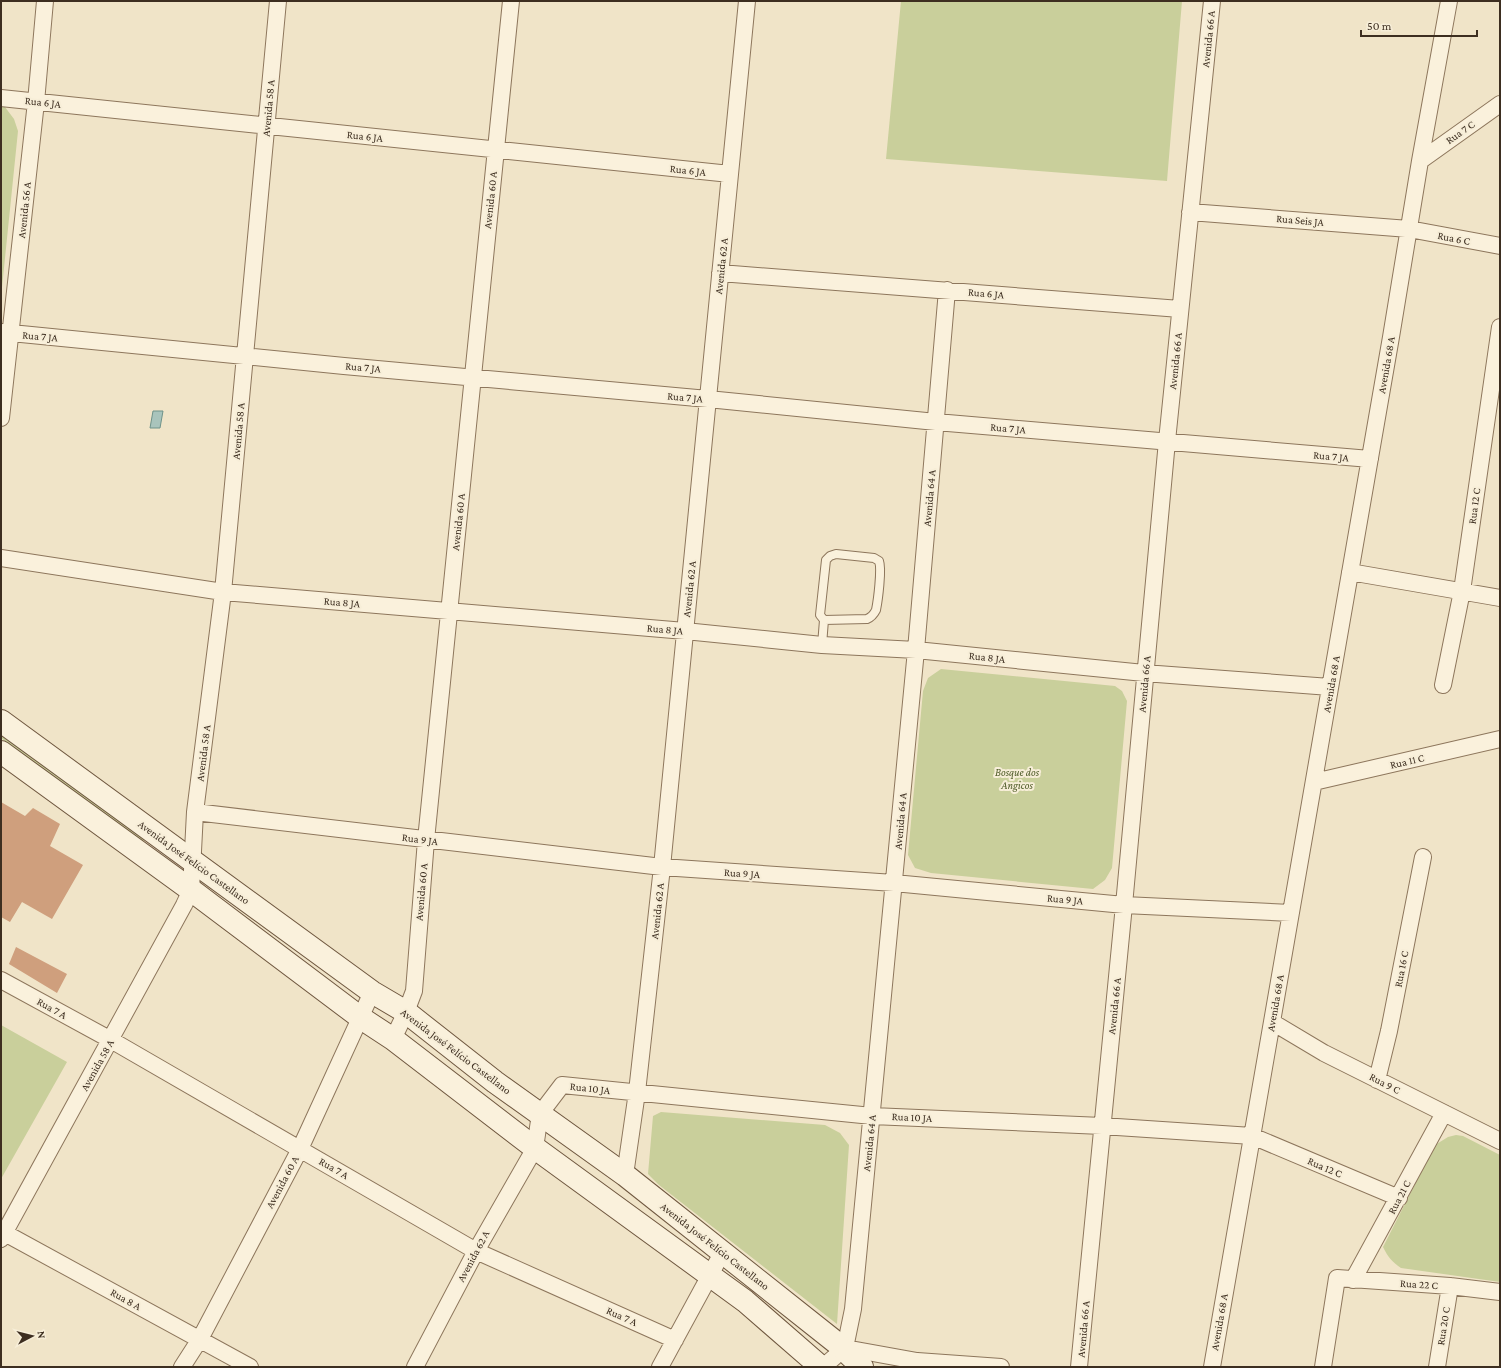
<svg xmlns="http://www.w3.org/2000/svg" width="1501" height="1368" font-family="'Crimson Pro',serif">
	<style>
		.green { fill: #c9cf9b }
		.water { fill: #a9c4bc; stroke: #6f938a }
		.building { fill: #cf9f7d }
		.lines { fill: none; stroke-linecap: round; stroke-linejoin: round }
		.service-casing { stroke: #8d765c; stroke-width: 10 }
		.minor-casing { stroke: #8d765c; stroke-width: 18 }
		.secondary-casing { stroke: #6f573f; stroke-width: 24 }
		.service { stroke: #faf1dc; stroke-width: 8 }
		.minor { stroke: #faf1dc; stroke-width: 16 }
		.secondary { stroke: #faf1dc; stroke-width: 22 }
		.labels { text-anchor: middle; dominant-baseline: central; stroke-width: 4; stroke-linejoin: round; paint-order: stroke }
		.street-label { font-size: 11px; fill: #3d2e20; stroke: #f7eed8 }
		.park-label { font-size: 11px; font-style: italic; fill: #4d5a26; stroke: #f7eed8 }
	</style>
	<rect width="100%" height="100%" fill="#f0e4c8"/>
	<path class="green" d="M901 1H1182L1167 181 886 159Z
		M1 107H5L14 119 18 131 1 297Z
		M941 669 1115 686 1122 691 1127 701 1112 868 1105 880 1093 889 931 873 915 868 908 855 923 691 928 678Z
		M1 731 144 835 145 840 140 842 1 738Z
		M1 1025 67 1062 1 1179Z
		M661 1112 825 1125 840 1133 849 1145 837 1324 659 1185 648 1174 653 1116Z
		M1456 1135 1463 1136 1500 1155V1282L1401 1268C1392 1262 1388 1257 1383 1247L1435 1145 1448 1137Z"/>
	<path class="water" d="M153 411H163L160 428H150Z"/>
	<path class="building" d="M1 802 25 816 33 808 60 824 50 846 83 865 52 919 22 902 10 922 1 917Z
		M16 947 67 974 57 993 9 964Z"/>
	<g class="lines">
		<defs>
			<path id="service" d="M822 645 824 620 820 615 826 560 830 556 836 554 874 558 879 561C882 569 878 600 876 610 874 614 872 617 867 619L824 620"/>
			<path id="minor" d="M1 98 730 174
				M1420 161 1500 104
				M1190 212 1409 229 1500 246
				M720 273 1180 309
				M1 332 344 366 708 399 936 422 1370 459
				M1 418 36 102 45 1
				M1 558 223 592 685 631 822 645 916 650 1144 673 1330 687
				M1350 572 1500 598
				M1443 685 1462 591 1500 327
				M1314 782 1500 739
				M195 812 662 867 894 883 1124 905 1291 913
				M1 980 111 1040 476 1251 675 1340
				M1272 1022 1324 1053 1500 1141
				M393 1039 406 1012 414 991 426 840 511 1
				M1377 1080 1389 1031 1423 857
				M625 1175 637 1092 662 867 747 1
				M1 1231 250 1367
				M1 1239 184 905 191 890 195 812 223 592 278 1
				M1353 1280 1444 1113
				M845 1348 917 1361 1001 1367
				M182 1367 200 1339 300 1149 372 992
				M415 1367 476 1251 535 1148 540 1114 562 1085 872 1116 1102 1126 1252 1136 1399 1198
				M660 1367 722 1253
				M823 1367 845 1348 853 1309 916 650 947 290
				M1079 1367 1124 905 1167 441 1212 1
				M1212 1367 1391 337 1420 161 1449 1
				M1323 1367 1337 1278 1450 1286 1500 1292
				M1437 1367 1450 1286"/>
			<path id="secondary" d="M1 721 372 992 406 1012 495 1082 625 1175 838 1344 862 1367
				M1 752 191 890 361 1018 393 1039 535 1148 745 1301 821 1367"/>
		</defs>
		<use href="#service" class="service-casing"/>
		<use href="#minor" class="minor-casing"/>
		<use href="#secondary" class="secondary-casing"/>
		<use href="#service" class="service"/>
		<use href="#minor" class="minor"/>
		<use href="#secondary" class="secondary"/>
	</g>
	<g class="labels">
		<g class="street-label">
			<text transform="translate(1208 39) rotate(-84)">Avenida 66 A</text>
			<text transform="translate(43 102) rotate(6)">Rua 6 JA</text>
			<text transform="translate(268 108) rotate(-85)">Avenida 58 A</text>
			<text transform="translate(1460 132) rotate(-35)">Rua 7 C</text>
			<text transform="translate(365 136) rotate(6)">Rua 6 JA</text>
			<text transform="translate(688 170) rotate(6)">Rua 6 JA</text>
			<text transform="translate(490 200) rotate(-84)">Avenida 60 A</text>
			<text transform="translate(24 210) rotate(-84)">Avenida 56 A</text>
			<text transform="translate(1300 220) rotate(5)">Rua Seis JA</text>
			<text transform="translate(1454 238) rotate(11)">Rua 6 C</text>
			<text transform="translate(721 266) rotate(-84)">Avenida 62 A</text>
			<text transform="translate(986 293) rotate(5)">Rua 6 JA</text>
			<text transform="translate(40 336) rotate(5)">Rua 7 JA</text>
			<text transform="translate(1175 361) rotate(-84)">Avenida 66 A</text>
			<text transform="translate(1386 365) rotate(-80)">Avenida 68 A</text>
			<text transform="translate(363 367) rotate(5)">Rua 7 JA</text>
			<text transform="translate(685 397) rotate(5)">Rua 7 JA</text>
			<text transform="translate(1008 428) rotate(5)">Rua 7 JA</text>
			<text transform="translate(238 431) rotate(-85)">Avenida 58 A</text>
			<text transform="translate(1331 456) rotate(5)">Rua 7 JA</text>
			<text transform="translate(929 498) rotate(-85)">Avenida 64 A</text>
			<text transform="translate(1474 506) rotate(-82)">Rua 12 C</text>
			<text transform="translate(458 522) rotate(-84)">Avenida 60 A</text>
			<text transform="translate(689 589) rotate(-84)">Avenida 62 A</text>
			<text transform="translate(342 602) rotate(5)">Rua 8 JA</text>
			<text transform="translate(665 629) rotate(5)">Rua 8 JA</text>
			<text transform="translate(987 657) rotate(6)">Rua 8 JA</text>
			<text transform="translate(1144 684) rotate(-85)">Avenida 66 A</text>
			<text transform="translate(1331 684) rotate(-80)">Avenida 68 A</text>
			<text transform="translate(203 753) rotate(-83)">Avenida 58 A</text>
			<text transform="translate(1407 761) rotate(-13)">Rua 11 C</text>
			<text transform="translate(900 821) rotate(-85)">Avenida 64 A</text>
			<text transform="translate(420 839) rotate(7)">Rua 9 JA</text>
			<text transform="translate(194 862) rotate(36)">Avenida José Felício Castellano</text>
			<text transform="translate(742 873) rotate(4)">Rua 9 JA</text>
			<text transform="translate(421 892) rotate(-85)">Avenida 60 A</text>
			<text transform="translate(1065 899) rotate(5)">Rua 9 JA</text>
			<text transform="translate(657 911) rotate(-84)">Avenida 62 A</text>
			<text transform="translate(1401 969) rotate(-79)">Rua 16 C</text>
			<text transform="translate(1275 1003) rotate(-80)">Avenida 68 A</text>
			<text transform="translate(1114 1006) rotate(-84)">Avenida 66 A</text>
			<text transform="translate(52 1008) rotate(29)">Rua 7 A</text>
			<text transform="translate(456 1051) rotate(37)">Avenida José Felício Castellano</text>
			<text transform="translate(97 1065) rotate(-61)">Avenida 58 A</text>
			<text transform="translate(1385 1083) rotate(27)">Rua 9 C</text>
			<text transform="translate(590 1088) rotate(6)">Rua 10 JA</text>
			<text transform="translate(912 1117) rotate(3)">Rua 10 JA</text>
			<text transform="translate(869 1143) rotate(-84)">Avenida 64 A</text>
			<text transform="translate(1325 1167) rotate(23)">Rua 12 C</text>
			<text transform="translate(334 1168) rotate(30)">Rua 7 A</text>
			<text transform="translate(282 1182) rotate(-62)">Avenida 60 A</text>
			<text transform="translate(1399 1197) rotate(-62)">Rua 21 C</text>
			<text transform="translate(715 1246) rotate(38)">Avenida José Felício Castellano</text>
			<text transform="translate(473 1256) rotate(-62)">Avenida 62 A</text>
			<text transform="translate(1419 1284) rotate(4)">Rua 22 C</text>
			<text transform="translate(126 1299) rotate(29)">Rua 8 A</text>
			<text transform="translate(622 1316) rotate(24)">Rua 7 A</text>
			<text transform="translate(1219 1322) rotate(-80)">Avenida 68 A</text>
			<text transform="translate(1443 1326) rotate(-81)">Rua 20 C</text>
			<text transform="translate(1083 1329) rotate(-85)">Avenida 66 A</text>
		</g>
		<g class="park-label">
			<text x="1017" y="772">Bosque dos<tspan x="1017" dy="13">Angicos</tspan></text>
		</g>
	</g>
	<rect width="1501" height="1368" fill="none" stroke="#3d2e20" stroke-width="4"/>
	<g transform="translate(32 1336) rotate(83)" stroke="#f7eed8" stroke-width="3" paint-order="stroke">
	<path d="M0-3L7 15L0 10L-7 15Z" fill="#3d2e20"/>
	<text y="-6" font-size="11" font-weight="bold" text-anchor="middle" fill="#3d2e20">N</text>
	</g>
	<path d="M1361 30v6h116v-6" fill="none" stroke="#3d2e20" stroke-width="2"/>
	<text x="1367" y="30" font-size="12" fill="#3d2e20" stroke="#f7eed8" stroke-width="3" paint-order="stroke">50 m</text>
</svg>
